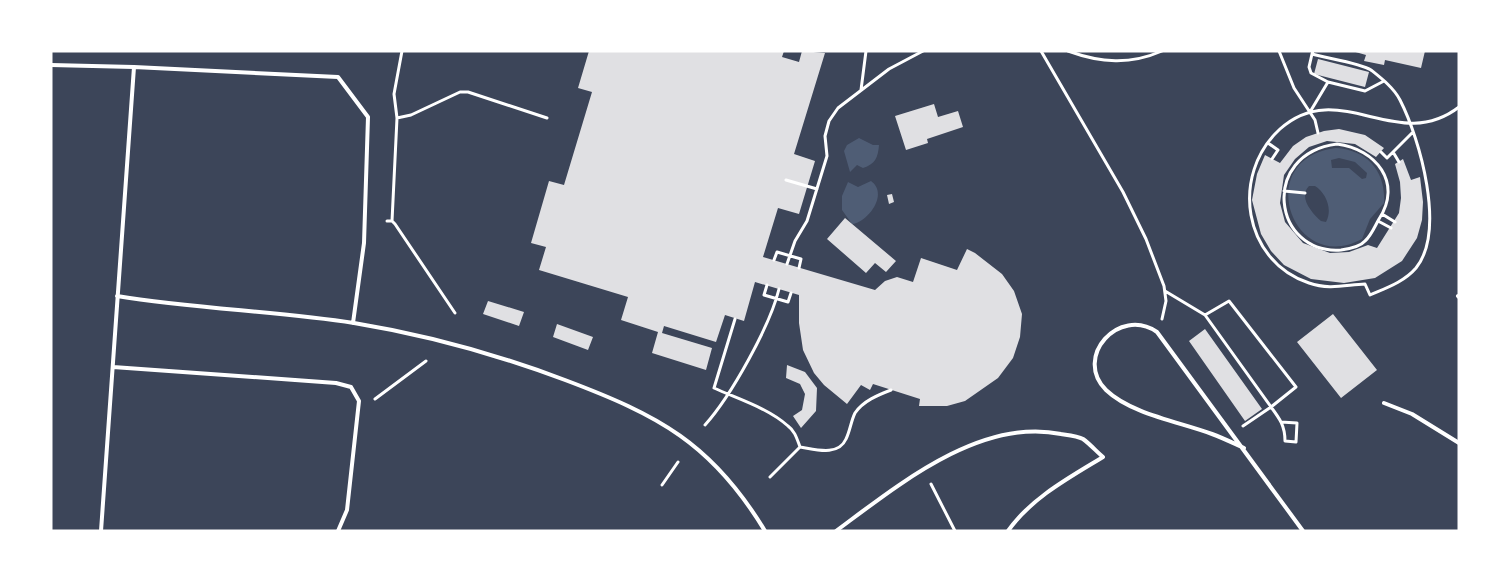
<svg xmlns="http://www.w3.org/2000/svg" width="1510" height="582" font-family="'Zilla Slab',serif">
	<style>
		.green { fill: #3c4559 }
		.water { fill: #4f5d75; fill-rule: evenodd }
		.building { fill: #e0e0e3 }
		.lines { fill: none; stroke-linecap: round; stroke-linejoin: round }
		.path { stroke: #fff; stroke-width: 3 }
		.service { stroke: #fff; stroke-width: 4 }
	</style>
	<rect width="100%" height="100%" fill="#2d3142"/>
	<path class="green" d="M51 51H1459V531H51Z"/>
	<path class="water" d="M859 138 873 145H879C878 158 875 164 863 168L857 165 850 172 844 151 847 145Z
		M1336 148C1368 150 1386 172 1384 203L1370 219 1362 239C1292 277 1251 158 1336 148ZM1339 158 1355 162 1367 173 1366 178 1362 179 1349 168H1332L1331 160ZM1309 186H1315C1326 193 1333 209 1326 222L1321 221C1312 213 1298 197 1309 186Z
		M871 181C889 194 868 222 852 224L842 210V196L848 182 858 187Z"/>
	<path class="building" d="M589 51H784L782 57 799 62 802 51 825 53 794 154 815 161 799 214 778 208 763 257 875 290 885 281 897 277 913 282 921 258 957 270 967 249 975 253 1002 274 1014 291 1022 314 1020 337 1013 358 998 378 965 401 947 406H919L920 399 873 384 870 390 861 385 847 404 824 385 814 373 803 350 799 323V295L755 282 744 321 725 315 716 342 664 326 662 333 712 348 706 370 652 353 658 332 621 320 628 297 539 270 546 247 531 243 549 181 564 185 592 92 578 88Z
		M1352 51H1425L1421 68 1385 60 1384 65 1364 61 1366 55Z
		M1318 59 1369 72 1365 87 1314 74Z
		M934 104 938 117 958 111 963 127 927 139 928 143 906 150 895 116Z
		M1339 129 1365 135 1384 148 1376 157 1355 144 1327 141 1309 147 1295 159 1284 175 1280 203 1285 222 1303 243 1330 253 1349 252 1368 245 1377 248 1399 213 1401 198 1400 182 1395 164 1403 159 1411 180 1420 177 1423 202 1422 220 1417 238 1402 261 1375 278 1344 283 1311 279 1284 265 1271 251 1261 234 1252 200 1257 174 1265 155 1280 163 1293 146 1306 137 1324 131Z
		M892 194 894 202 889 204 887 195Z
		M845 218 896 261 886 272 875 263 866 273 827 239Z
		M488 301 524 312 519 326 483 314Z
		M1333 314 1377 370 1341 398 1297 342Z
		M557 324 593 337 588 350 553 337Z
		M1205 329 1262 409 1245 421 1189 341Z
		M787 365 805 372 817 388 816 411 801 428 793 416 802 410 805 394 800 384 786 378Z"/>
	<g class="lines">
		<path class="path" d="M1041 51 1123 192 1146 239 1164 286 1166 301 1162 319
			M1068 51C1101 63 1130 65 1162 51
			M1279 51 1294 88 1315 120 1318 133
			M1313 51 1312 54C1325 58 1361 63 1371 70 1381 78 1394 88 1400 100 1420 139 1446 231 1416 268 1404 282 1386 288 1370 295L1365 284C1345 285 1329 290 1309 283 1243 261 1230 175 1280 129 1339 76 1397 155 1459 107
			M1312 54 1309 67 1311 73 1328 82
			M861 90 866 51
			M1310 112 1328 82 1365 91 1384 81
			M397 118 394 94 402 51
			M1268 143 1278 150 1272 159
			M1337 144C1376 149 1403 183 1379 219 1375 226 1371 236 1365 241 1360 247 1348 249 1341 250 1273 255 1259 154 1337 144Z
			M1381 152 1387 158 1393 152
			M1399 162 1393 152 1412 133
			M786 180 817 189
			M1284 191 1305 193
			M1382 214 1395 222
			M387 221H392L395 224 455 313
			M392 221 397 118 411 115 460 92H468L547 118
			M1378 221 1391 228
			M774 260 777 252 801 259 799 268
			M787 264 795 241 807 221 827 156 825 136 829 121 838 108 889 69 923 51
			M767 285 764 295 788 302 791 293
			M1165 291 1205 315 1271 407 1296 387 1229 301 1205 315
			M735 319 714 388C738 399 768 408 788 426 795 431 797 439 800 447
			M375 399 426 361
			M705 425C731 396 770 326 779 289
			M1243 426 1271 407C1280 419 1285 426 1285 441L1296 442 1297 423 1281 422
			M770 477 800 447C814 449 838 457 846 439 850 431 851 421 855 413 863 401 878 395 891 390
			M931 484 955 531
			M662 485 678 462"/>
		<path class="service" d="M51 65 134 67
			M117 296C196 309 276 311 354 323 427 335 496 354 565 380 658 415 712 443 765 531
			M1458 296 1459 297
			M113 367 336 383 351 387 359 401 347 510 338 531
			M1384 403 1412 414 1459 443
			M1244 448C1233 443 1223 438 1212 434 1180 422 1131 414 1106 390 1073 357 1119 306 1157 332L1303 531
			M101 531 134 67 338 77 368 117 364 243 353 323
			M836 531C897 486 980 417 1061 434 1068 435 1078 436 1083 439 1090 444 1097 452 1103 457 1070 477 1031 498 1008 531"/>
	</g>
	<rect width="1510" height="582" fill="none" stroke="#ffffff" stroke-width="105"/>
</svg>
